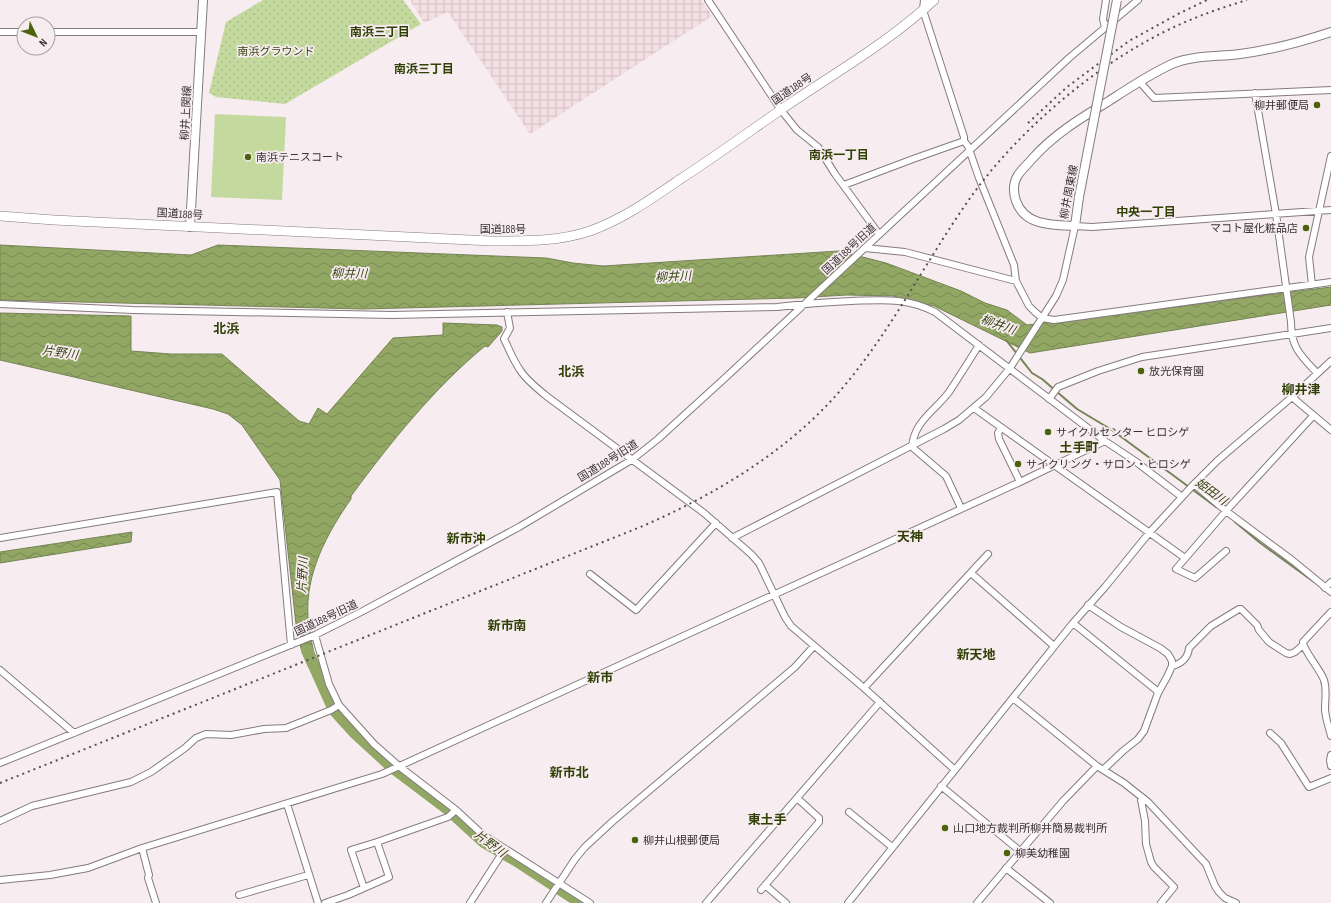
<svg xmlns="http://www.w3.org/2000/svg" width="1331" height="903" font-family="'Sofia Sans Condensed','Noto Sans JP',sans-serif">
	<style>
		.industrial { fill: url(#industrial-grid) }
		.park { fill: url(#park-dots) }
		.garden { fill: #c4d99d }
		.water { fill: url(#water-waves); stroke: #768455 }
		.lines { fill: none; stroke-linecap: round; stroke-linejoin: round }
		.stream { stroke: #768455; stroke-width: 2 }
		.river { stroke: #91a763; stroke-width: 12 }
		.minor-casing { stroke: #857b7e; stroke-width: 8 }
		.major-casing { stroke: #857b7e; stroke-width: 10 }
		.highway-casing { stroke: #857b7e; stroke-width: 10 }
		.minor { stroke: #fff; stroke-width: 6 }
		.major { stroke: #fff; stroke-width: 8 }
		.highway { stroke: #fff; stroke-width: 9 }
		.rail { stroke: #565152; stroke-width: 2; stroke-dasharray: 2 4; stroke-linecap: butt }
		.major-bridge-casing { stroke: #857b7e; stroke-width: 10; stroke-linecap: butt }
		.major-bridge { stroke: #fff; stroke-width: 8 }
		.poi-dot { fill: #4d620d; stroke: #f7ecef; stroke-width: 1.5 }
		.labels { text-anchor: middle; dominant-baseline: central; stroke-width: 3.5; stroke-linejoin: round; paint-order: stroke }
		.park-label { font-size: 11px; fill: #354311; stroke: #f7ecef }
		.street-label { font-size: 11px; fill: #373334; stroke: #f7ecef }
		.poi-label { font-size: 11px; fill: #373334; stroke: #f7ecef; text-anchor: start }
		.neighbourhood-label { font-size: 12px; font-weight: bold; fill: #314007; stroke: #f7ecef }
		.water-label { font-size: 12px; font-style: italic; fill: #374513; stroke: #f7ecef }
		.quarter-label { font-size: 13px; font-weight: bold; fill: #314007; stroke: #f7ecef }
	</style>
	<defs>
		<pattern id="industrial-grid" width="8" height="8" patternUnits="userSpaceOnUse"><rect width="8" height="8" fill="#f3dfe3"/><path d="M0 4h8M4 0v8" fill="none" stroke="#d1c0c3"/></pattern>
		<pattern id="park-dots" width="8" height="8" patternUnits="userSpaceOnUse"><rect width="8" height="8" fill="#c4d99d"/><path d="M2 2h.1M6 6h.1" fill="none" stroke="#a9bb88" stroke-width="1.8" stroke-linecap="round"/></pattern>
		<pattern id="water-waves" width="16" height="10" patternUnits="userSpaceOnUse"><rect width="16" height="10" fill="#91a763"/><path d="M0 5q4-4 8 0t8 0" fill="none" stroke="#778952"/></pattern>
	</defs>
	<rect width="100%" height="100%" fill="#f7ecef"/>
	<path class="industrial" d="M410 0H701L712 16 530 134 448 12 424 23Z"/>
	<path class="park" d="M263 0H403L421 24 285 104 216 97 209 93 226 22Z"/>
	<path class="garden" d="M215 114 286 117 282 200 211 197Z"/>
	<path class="water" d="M0 245 191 255 218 245 546 258 573 263 603 266 839 251 886 263 961 291 985 303 1007 310 1027 325 1331 287V305L1030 353 934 306 893 296 847 295 796 298 363 309 0 300Z
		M0 313 131 316V351L171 354H222L299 421 309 424 318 408 327 414 393 338 443 335V323L497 325 502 327V331L488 347 485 346C434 388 390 443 351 496V499C327 533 305 574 308 617 309 632 313 648 316 663L309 668 302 652 297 633 280 480 242 425 228 414 213 409 0 360Z
		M132 532 131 542 0 563V552Z"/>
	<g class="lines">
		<path class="stream" d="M1006 340 1032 373 1042 379 1077 409 1112 430 1216 507
			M1235 522 1259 542 1314 582"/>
		<path class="river" d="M307 650 334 710 354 732 392 767 449 810 484 842 517 861 581 903"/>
		<defs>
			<path id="minor" d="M708 0 781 110 797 130 818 147 835 174 879 234
				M924 0 923 10 964 137V141L968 146 979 178 1014 265 1016 281 1029 306 1034 311 1042 318 1054 320 1331 282
				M1105 28 1103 19 1106 0
				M0 32H24
				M48 32H202
				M1139 81 1154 98 1331 90
				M1255 93 1276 214 1291 322C1291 347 1300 355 1317 373
				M844 185 913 159 964 141
				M865 248 905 252 1016 281
				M1312 285 1309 257 1331 156
				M0 304 133 310 392 315 777 307C802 304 826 302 851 301 882 300 906 297 935 312L1105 441 1135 461 1182 497
				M507 312 510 328 504 339C509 349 513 360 520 370 527 381 539 390 549 398L704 513 751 554 759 563 785 617 791 626 864 688 955 770
				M1292 397 1331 430
				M1049 399 1058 387 1098 371 1142 357 1331 328
				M974 408 1185 558
				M1001 428 998 433 999 439 1020 482
				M912 447C914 421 935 411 949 392 959 377 969 361 979 345
				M912 447 946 476 961 508
				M1194 484 1226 511 1292 560 1331 592
				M0 538 277 492 291 645
				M732 538 944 429 959 420 986 397 1010 368 1056 296 1063 280 1075 226 1092 227 1331 210
				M1226 551 1195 578 1176 569 1226 511 1313 416
				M971 573 1054 646
				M590 574 636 610 716 523
				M1325 588 1331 582
				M1088 605 1121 627 1160 648 1168 654 1172 661V666L1167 677 1158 693 1144 731 1138 739 1123 751 1104 769
				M1331 612 1303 642C1303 650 1320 669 1324 680 1327 690 1325 699 1325 708 1325 718 1329 727 1331 736
				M1073 623 1156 690 1158 693
				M315 635 329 684 339 705 374 744 400 767 456 810 482 834 590 903
				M1172 666C1181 664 1188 658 1189 648L1211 626 1239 609H1241L1257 625 1259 630 1269 642 1286 653 1290 654 1295 652 1303 645
				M0 670 74 733
				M864 688 988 554
				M1013 698 1097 766 1124 783 1148 802 1206 864 1215 886 1219 892 1225 898 1236 903
				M1270 733 1281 743 1309 787 1331 778
				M1331 755 1330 760 1331 766
				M0 763 315 635 363 611 519 527 633 459 658 439 725 378 1069 58 1138 0
				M941 786 1020 851
				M1142 797 1141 800 1145 821 1146 844 1151 862 1154 867 1174 887 1161 903
				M287 804 318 903
				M849 812 892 847
				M0 821 32 806 131 782 151 772 185 748 196 738 206 734 231 735 264 729 286 728 331 710 339 705
				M142 848 149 875 148 878 156 903
				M1006 868 1050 903
				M0 880 50 875 88 868 142 848 382 774 1020 482 1105 441
				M765 885 786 903
				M364 888 351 850 377 842
				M761 890 819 822V818L797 798
				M239 895 308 875
				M325 903 348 895 389 877 377 842 448 817 456 810
				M470 903 505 849
				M546 903 575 859 585 847 612 822 795 667 814 646
				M706 903 880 702
				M848 903 1073 623 1105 587 1149 533 1194 484 1217 461 1292 397 1331 361
				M977 903 1063 801 1097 766"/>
			<path id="major" d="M1079 197 1075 226C1052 225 1025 226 1016 201 1013 192 1013 183 1018 175 1022 169 1028 164 1032 159 1054 134 1081 118 1109 101 1129 88 1150 74 1172 64 1193 55 1218 57 1240 54 1271 50 1301 42 1331 32
				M190 227 203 0"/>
			<path id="highway" d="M0 216 54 220 491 241C524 241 557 242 590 231 623 219 650 200 679 180 713 158 746 134 779 111 831 75 887 44 934 0"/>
		</defs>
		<use href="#minor" class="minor-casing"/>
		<use href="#major" class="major-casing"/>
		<use href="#highway" class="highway-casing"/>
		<use href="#minor" class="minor"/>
		<use href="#major" class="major"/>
		<use href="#highway" class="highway"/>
		<path class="rail" d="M1028 123 1067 87 1129 41 1178 14 1207 0
			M0 783 643 526C704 499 763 466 813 419 878 358 917 274 968 201 1021 125 1113 49 1200 16 1215 10 1231 5 1247 0"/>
		<defs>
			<path id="major-bridge" d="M1079 197 1117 0"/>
		</defs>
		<use href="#major-bridge" class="major-bridge-casing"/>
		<use href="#major-bridge" class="major-bridge"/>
	</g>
	<g class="poi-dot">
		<circle cx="1317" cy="105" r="4"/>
		<circle cx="248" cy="157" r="4"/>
		<circle cx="1306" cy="228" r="4"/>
		<circle cx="1141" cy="371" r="4"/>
		<circle cx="1048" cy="432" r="4"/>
		<circle cx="1018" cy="464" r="4"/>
		<circle cx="945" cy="828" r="4"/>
		<circle cx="635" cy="840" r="4"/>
		<circle cx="1007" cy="853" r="4"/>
	</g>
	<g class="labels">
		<g class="park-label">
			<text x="276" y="51">南浜グラウンド</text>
		</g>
		<g class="street-label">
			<text transform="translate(792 89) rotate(-34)">国道188号</text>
			<text transform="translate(186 113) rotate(-87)">柳井上関線</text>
			<text transform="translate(1069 192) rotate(-79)">柳井周東線</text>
			<text transform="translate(180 214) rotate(3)">国道188号</text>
			<text x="503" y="229">国道188号</text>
			<text transform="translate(849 249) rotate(-43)">国道188号旧道</text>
			<text transform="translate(608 461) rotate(-32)">国道188号旧道</text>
			<text transform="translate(326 618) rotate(-25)">国道188号旧道</text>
		</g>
		<g class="poi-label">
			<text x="1309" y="105" text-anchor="end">柳井郵便局</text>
			<text x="256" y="157">南浜テニスコート</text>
			<text x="1298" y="228" text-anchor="end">マコト屋化粧品店</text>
			<text x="1149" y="371">放光保育園</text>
			<text x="1056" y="432">サイクルセンター ヒロシゲ</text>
			<text x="1026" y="464">サイクリング・サロン・ヒロシゲ</text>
			<text x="953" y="828">山口地方裁判所柳井簡易裁判所</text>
			<text x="643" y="840">柳井山根郵便局</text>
			<text x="1015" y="853">柳美幼稚園</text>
		</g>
		<g class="neighbourhood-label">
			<text x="380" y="32">南浜三丁目</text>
			<text x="424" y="69">南浜三丁目</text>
			<text x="839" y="155">南浜一丁目</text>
			<text x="1146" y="212">中央一丁目</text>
		</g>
		<g class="water-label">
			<text transform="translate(349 274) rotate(1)">柳井川</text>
			<text transform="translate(673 277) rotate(-3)">柳井川</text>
			<text transform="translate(998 325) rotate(20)">柳井川</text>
			<text transform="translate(60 353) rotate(8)">片野川</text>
			<text transform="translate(1211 492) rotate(36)">姫田川</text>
			<text transform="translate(303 575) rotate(-87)">片野川</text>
			<text transform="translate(490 844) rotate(36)">片野川</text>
		</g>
		<g class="quarter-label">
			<text x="226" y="329">北浜</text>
			<text x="571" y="372">北浜</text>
			<text x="1301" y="390">柳井津</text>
			<text x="1079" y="448">土手町</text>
			<text x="910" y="537">天神</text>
			<text x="466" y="539">新市沖</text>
			<text x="507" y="626">新市南</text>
			<text x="976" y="655">新天地</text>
			<text x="600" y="678">新市</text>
			<text x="569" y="773">新市北</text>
			<text x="767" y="820">東土手</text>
		</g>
	</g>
	<g transform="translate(36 36) rotate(133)"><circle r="19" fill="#f7ecef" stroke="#aaa2a4"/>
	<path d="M0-3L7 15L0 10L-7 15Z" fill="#4d620d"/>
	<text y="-6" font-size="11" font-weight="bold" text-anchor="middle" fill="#373334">N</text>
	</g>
</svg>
